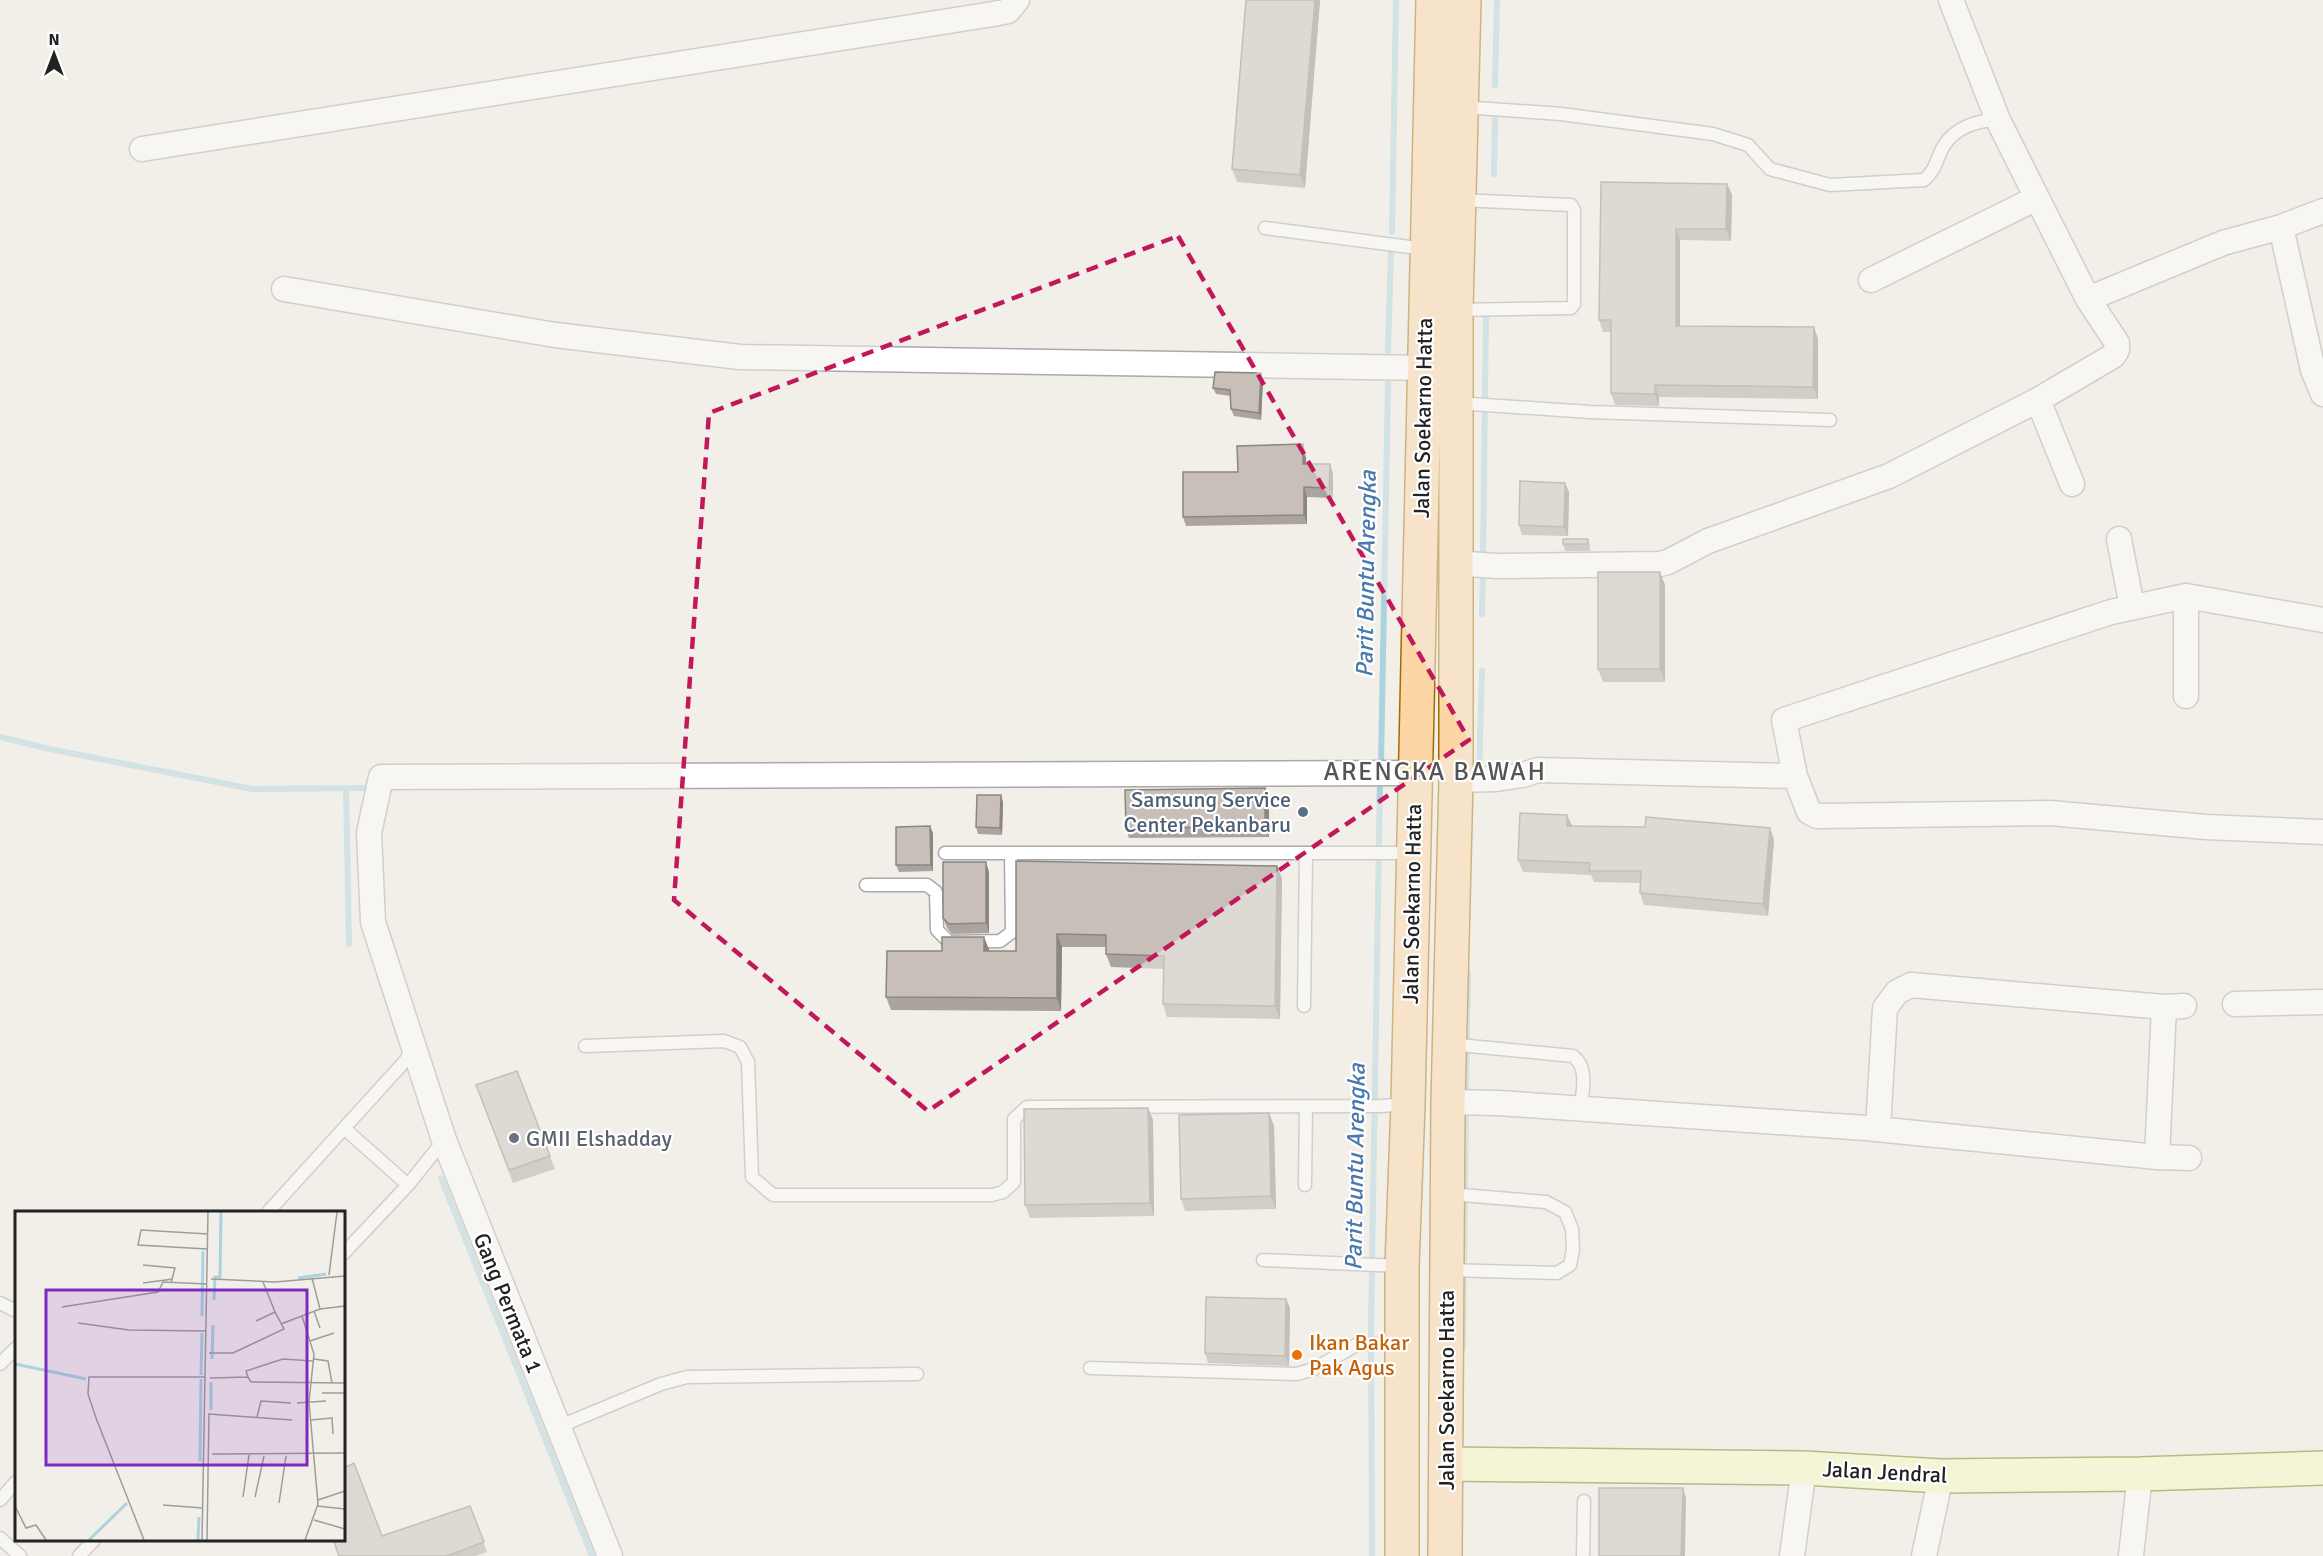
<svg xmlns="http://www.w3.org/2000/svg" width="2323" height="1556" font-family="Signika,sans-serif">
	<style>
		.lines { fill: none; stroke-linecap: round; stroke-linejoin: round }
		.stream { stroke: #aad3df; stroke-width: 6 }
		.lane-casing { stroke: #a9a9a9; stroke-width: 15 }
		.street-casing { stroke: #a9a9a9; stroke-width: 27 }
		.secondary-casing { stroke: #707d05; stroke-width: 36 }
		.primary-casing { stroke: #a06b00; stroke-width: 36 }
		.lane { stroke: #fff; stroke-width: 12 }
		.street { stroke: #fff; stroke-width: 24 }
		.secondary { stroke: #f7fabf; stroke-width: 33 }
		.primary { stroke: #fcd6a4; stroke-width: 33 }
		.wall { fill: #aba49e }
		.shaded-wall { fill: #8b8681 }
		.building { fill: #c7bfb8; stroke: #8b8681; stroke-width: 1.5 }
		.marked { fill: none; stroke: #c2185b; stroke-width: 4.5; stroke-dasharray: 12 8; stroke-linejoin: round }
		.service-dot { fill: #5c6f8a; stroke: #fff; stroke-width: 2 }
		.worship-dot { fill: #6b7280; stroke: #fff; stroke-width: 2 }
		.food-dot { fill: #e8710a; stroke: #fff; stroke-width: 2 }
		.labels { text-anchor: middle; dominant-baseline: central; stroke-width: 4.5; stroke-linejoin: round; paint-order: stroke }
		.street-label { font-size: 22px; fill: #222; stroke: #fff }
		.service-label { font-size: 22px; fill: #4e5e75; stroke: #fff; text-anchor: end }
		.worship-label { font-size: 22px; fill: #5b616d; stroke: #fff; text-anchor: start }
		.food-label { font-size: 22px; fill: #c56008; stroke: #fff; text-anchor: start }
		.water-label { font-size: 24px; font-style: italic; fill: #4a7aab; stroke: #fff }
		.quarter-label { font-size: 26px; letter-spacing: 1.5px; fill: #555; stroke: #fff }
		.inset-river { fill: none; stroke: #aad3df; stroke-width: 3 }
		.inset-road { fill: none; stroke: #9f9d99; stroke-width: 1.5 }
		.view { fill: #7b2cbf; fill-opacity: 0.15; stroke: #7b2cbf; stroke-width: 3 }
		.inset-edge { fill: none; stroke: #222; stroke-width: 3 }
	</style>
	<rect width="100%" height="100%" fill="#f2efe9"/>
	<g class="lines">
		<path class="stream" d="M1495 85 1497 0
			M1494 174 1495 120
			M1392 232 1396 0
			M1388 351 1391 250
			M1483 559 1486 315
			M1482 614 1483 569
			M0 737 50 749 252 789 372 788
			M1381 765 1388 383
			M1479 775 1482 671
			M346 788 349 944
			M1466 1096 1468 972
			M441 1178 592 1556
			M1463 1348 1466 1107
			M1372 1556 1371 1325 1380 780"/>
		<defs>
			<path id="lane" d="M1462 107 1561 114 1713 134 1748 145 1770 169 1830 185 1924 180C1936 170 1936 160 1943 147 1954 128 1977 120 1998 120
				M1265 228 1425 249
				M1457 310 1571 308 1574 304V210L1571 205 1460 200
				M1457 403 1590 412 1830 420
				M945 853H1412
				M866 885H927L936 892 937 930 949 942 1000 941 1012 932 1011 853
				M1304 1006 1306 854
				M1449 1044 1573 1056C1589 1068 1582 1090 1581 1109
				M585 1046 724 1041 740 1047 748 1062 752 1177 773 1195H992L1003 1192 1014 1182V1119L1027 1107 1381 1106 1407 1104
				M345 1129 408 1185
				M1305 1185 1306 1106
				M268 1212 406 1060 414 1047
				M344 1253 408 1185 444 1140
				M1263 1260 1400 1266
				M1448 1270 1557 1273 1570 1265 1573 1250 1572 1229 1565 1212 1546 1202 1449 1194
				M0 1303 16 1311
				M0 1364 16 1348
				M1090 1368 1297 1374 1314 1369 1358 1344H1401
				M558 1427 661 1384 687 1377 917 1374
				M0 1500 16 1482
				M0 1538 20 1556
				M79 1556 94 1540
				M1583 1556 1584 1501"/>
			<path id="street" d="M1951 0 1998 120 2037 198
				M142 149 993 14 1008 11 1017 0
				M2281 227 2313 370 2323 394
				M284 289 555 335 740 357 1425 368
				M2088 299 2223 243 2281 227 2323 211
				M2038 400 2072 484
				M2119 539 2132 607
				M1455 563 1496 566 1660 564 1668 562 1708 541 1889 476 2038 400 2113 356 2117 350V343L2088 299 2037 198 1871 280
				M2186 596V696
				M2323 620 2186 596 2111 612 1784 720 1795 776 1809 812 1817 816 2050 813 2206 827 2323 832
				M1456 780 1496 779 1523 775 1538 770 1795 776
				M2235 1004 2323 1002
				M1448 1102 1498 1103 1866 1128 2157 1157 2189 1158
				M1878 1129 1885 1008 1897 992 1911 985 2164 1007 2184 1006
				M2157 1157 2164 1007
				M610 1556 444 1140 373 922 369 833 381 777 1414 773
				M1792 1556 1804 1468
				M1924 1556 1941 1476
				M2131 1556 2140 1474"/>
			<path id="secondary" d="M1447 1464 1804 1468 1941 1476 2140 1474 2323 1468"/>
			<path id="primary" d="M1402 1556V1266L1408 1104 1433 0
				M1445 1556 1448 1102 1456 780V310L1464 0"/>
		</defs>
		<use href="#lane" class="lane-casing"/>
		<use href="#street" class="street-casing"/>
		<use href="#secondary" class="secondary-casing"/>
		<use href="#primary" class="primary-casing"/>
		<use href="#lane" class="lane"/>
		<use href="#street" class="street"/>
		<use href="#secondary" class="secondary"/>
		<use href="#primary" class="primary"/>
	</g>
	<path class="wall" d="M1246 0H1320L1305 188 1237 182 1232 169Z
		M1601 182 1727 184 1732 195 1731 241 1680 240V326L1814 327 1818 339V399L1659 397V406L1615 405 1611 393V332H1603L1599 320Z
		M1263 380 1261 420 1234 416 1231 409V396L1216 394 1213 388Z
		M1306 454V464H1330L1333 474V498L1307 497V524L1186 526 1183 517 1238 472Z
		M1569 492 1568 536 1522 535 1519 525Z
		M1588 539 1590 546V551H1565L1563 544Z
		M1665 585V682H1603L1598 669Z
		M1265 788 1269 798V837L1129 838 1126 828Z
		M1003 802 1002 835 978 834 976 827Z
		M1567 815 1572 826 1770 828 1774 840 1768 916 1644 905 1640 893V883L1594 882 1591 875 1523 872 1518 860Z
		M933 833V871L899 872 896 865Z
		M1016 861 1282 878 1280 1019 1167 1017 1163 1004 1164 969 1111 967 1106 954V947H1062L1061 1011 891 1010 886 997 942 951 989 949V951H1016Z
		M989 872V933L952 934 947 928 943 918Z
		M517 1071 555 1169 513 1183 476 1085Z
		M1148 1108 1153 1120 1154 1216 1030 1218 1025 1205Z
		M1269 1113 1274 1126 1276 1209 1185 1211 1181 1199Z
		M1286 1299 1290 1308 1289 1366 1208 1363 1205 1353Z
		M470 1506 487 1552 476 1556H339L382 1536Z"/>
	<path class="shaded-wall" d="M1315 0H1320L1305 188 1300 175Z
		M1727 184 1732 195 1731 241 1726 229Z
		M1676 229 1680 240V337L1676 326Z
		M1814 327 1818 339V399L1813 387Z
		M1261 373 1263 380 1261 420 1259 413Z
		M1655 385 1659 397V406L1655 394Z
		M1303 444 1306 454V473L1303 464Z
		M1330 464 1333 474V498L1329 488Z
		M1565 483 1569 492 1568 536 1564 527Z
		M1304 487 1307 497V524L1304 515Z
		M1660 572 1665 585V682L1660 669Z
		M1265 788 1269 798V837L1265 827Z
		M1001 795 1003 802 1002 835 1000 828Z
		M1567 815 1572 826H1567Z
		M930 826 933 833V871L931 865Z
		M1770 828 1774 840 1768 916 1763 904Z
		M986 862 989 872V933L986 923Z
		M1277 866 1282 878 1280 1019 1275 1006Z
		M1057 934 1062 947 1061 1011 1057 998Z
		M984 937 989 949V964L984 951Z
		M1148 1108 1153 1120 1154 1216 1150 1203Z
		M1269 1113 1274 1126 1276 1209 1271 1196Z
		M1286 1299 1290 1308 1289 1366 1285 1356Z
		M1683 1488 1686 1498 1685 1556H1681Z"/>
	<path class="building" d="M1246 0H1315L1300 175 1232 169Z
		M1601 182 1727 184 1726 229H1676V326L1814 327 1813 387 1655 385V394L1611 393V320H1599Z
		M1215 372 1261 373 1259 413 1231 409 1230 390 1213 388Z
		M1303 444V464H1330L1329 488 1304 487V515L1183 517V472H1238L1237 446Z
		M1520 481 1565 483 1564 527 1519 525Z
		M1563 539H1588V544H1563Z
		M1598 572H1660V669H1598Z
		M1265 788V827L1126 828 1125 790Z
		M977 795H1001L1000 828 976 827Z
		M1520 813 1567 815V826L1645 827 1646 817 1770 828 1763 904 1640 893 1641 871H1589L1590 863 1518 860Z
		M930 826 931 865H896V827Z
		M1016 861 1277 866 1275 1006 1163 1004 1164 956 1106 954V935L1057 934V998L886 997 887 951H942V937H984V951H1016Z
		M943 862H986V923L949 924 943 918Z
		M517 1071 550 1156 509 1170 476 1085Z
		M1148 1108 1150 1203 1025 1205 1024 1109Z
		M1269 1113 1271 1196 1181 1199 1179 1115Z
		M1206 1297 1286 1299 1285 1356 1205 1353Z
		M354 1463 382 1536 470 1506 484 1542 447 1556H339L333 1539H344V1468Z
		M1599 1488H1683L1681 1556H1599Z"/>
	<path d="M0 0H2323V1556H0ZM1178 236 1469 740 928 1111 674 900 709 413Z" fill="#f2efe9" fill-opacity=".55" fill-rule="evenodd"/>
	<path class="marked" d="M1178 236 1469 740 928 1111 674 900 709 413Z"/>
	<circle class="service-dot" cx="1303" cy="812" r="6"/>
	<circle class="worship-dot" cx="514" cy="1138" r="6"/>
	<circle class="food-dot" cx="1297" cy="1355" r="6"/>
	<g class="labels">
		<g class="street-label">
			<text transform="translate(1423 418) rotate(-89)">Jalan Soekarno Hatta</text>
			<text transform="translate(1412 904) rotate(-89)">Jalan Soekarno Hatta</text>
			<text transform="translate(508 1303) rotate(68)">Gang Permata 1</text>
			<text transform="translate(1446 1390) rotate(-90)">Jalan Soekarno Hatta</text>
			<text transform="translate(1885 1472) rotate(3)">Jalan Jendral</text>
		</g>
		<g class="service-label">
			<text x="1291" y="799">Samsung Service<tspan x="1291" dy="25">Center Pekanbaru</tspan></text>
		</g>
		<g class="worship-label">
			<text x="526" y="1138">GMII Elshadday</text>
		</g>
		<g class="food-label">
			<text x="1309" y="1342">Ikan Bakar<tspan x="1309" dy="25">Pak Agus</tspan></text>
		</g>
		<g class="water-label">
			<text transform="translate(1366 574) rotate(-89)">Parit Buntu Arengka</text>
			<text transform="translate(1355 1167) rotate(-89)">Parit Buntu Arengka</text>
		</g>
		<g class="quarter-label">
			<text x="1435" y="772">ARENGKA BAWAH</text>
		</g>
	</g>
	<g transform="translate(15 1211)">
		<rect width="330" height="330" fill="#f2efe9"/>
		<path class="inset-river" d="M283 67 311 63M199 89 200 66H205L206 1M187 105 188 40M197 148 198 114M0 153 71 168M186 164 187 122M196 199V171M185 250 186 168M74 329 112 292M183 329 184 306"/>
		<path class="inset-road" d="M192 38 123 34 126 19 193 23M128 54 160 57 156 72M314 64 322 1M297 67 305 98M196 68 260 71 330 65M248 71 260 101M128 72 158 68M47 96 143 81 148 71 192 73M299 100 305 117M287 105 299 143 294 191 303 293 290 329M63 112 114 119 191 120M266 113 305 98 330 95M295 130 319 122M194 142H218L269 118 260 101 241 110M299 148 313 150 317 172M298 150 268 148 231 160 233 166 236 171 330 172M195 167 233 166M307 182H330M282 192 311 190M194 203 277 209M242 206 246 190 276 192M295 209 317 207 318 223M197 243 330 242M228 286 234 244M240 286 249 245M303 289 330 280M264 292 271 245M148 294 188 297M0 295 11 317 21 314 31 329M302 295 330 298M299 309 330 318M129 329 81 207 73 183 74 166H190M187 329 193 1M192 329 194 202"/>
		<path class="view" d="M31 79H292V254H31Z"/>
		<rect width="330" height="330" class="inset-edge"/>
	</g>
	<g transform="translate(54 54)" stroke="#ffffff" stroke-width="4.5" paint-order="stroke">
	<path d="M0-4.5L10 22L0 15L-10 22Z" fill="#222222"/>
	<text y="-9" font-size="16" font-weight="bold" text-anchor="middle" fill="#222222">N</text>
	</g>
</svg>
